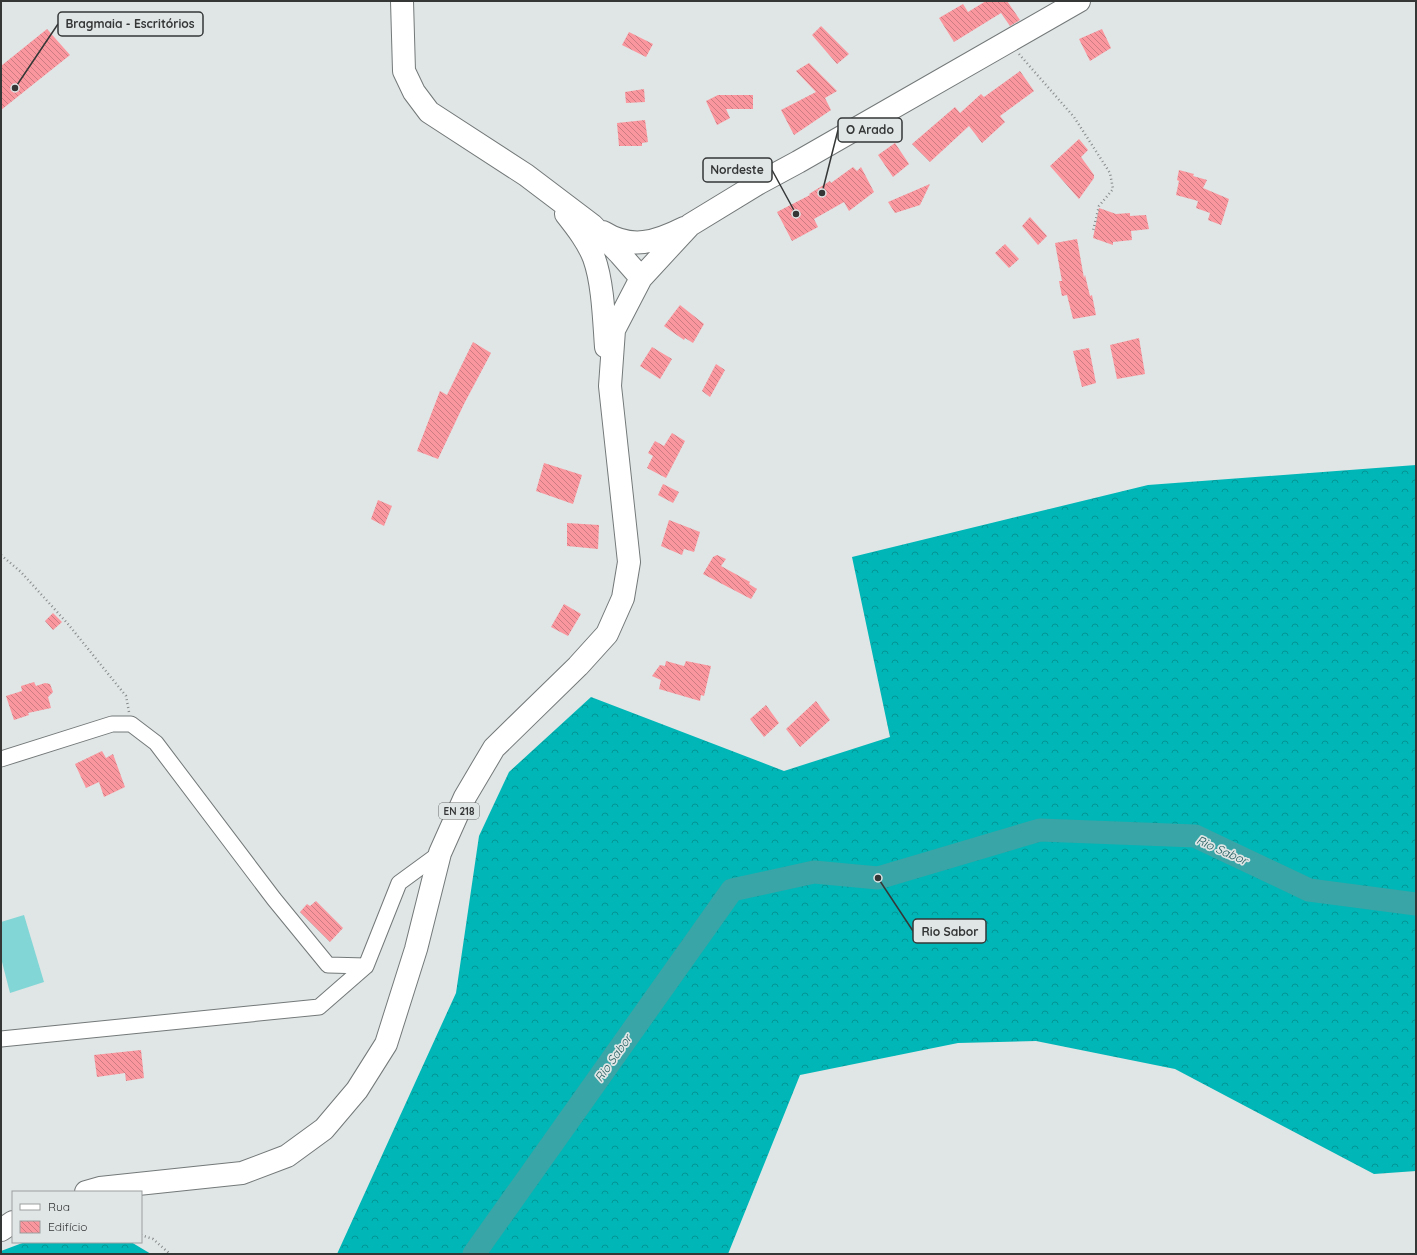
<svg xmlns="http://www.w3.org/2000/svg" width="1417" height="1255" font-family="Quicksand,sans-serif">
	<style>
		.forest { fill: url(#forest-crowns) }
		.pitch { fill: #82d6d6 }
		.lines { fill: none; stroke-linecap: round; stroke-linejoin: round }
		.river { stroke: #39a5a6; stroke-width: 23 }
		.building { fill: url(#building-back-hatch) }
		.street-casing { stroke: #737878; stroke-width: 17 }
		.primary-casing { stroke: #737878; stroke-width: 24 }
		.path { stroke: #878a8a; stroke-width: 2.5; stroke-dasharray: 1 3; stroke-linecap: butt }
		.street { stroke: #fff; stroke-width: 15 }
		.primary { stroke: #fff; stroke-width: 22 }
		.labels { text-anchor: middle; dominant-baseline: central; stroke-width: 3.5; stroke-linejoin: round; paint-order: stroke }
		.shield { fill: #e0e5e5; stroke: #686b6b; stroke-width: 1 }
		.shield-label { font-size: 10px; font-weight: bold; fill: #353737 }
		.water-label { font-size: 12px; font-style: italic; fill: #245e5f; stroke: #e0e5e5 }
		.leader { fill: none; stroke: #353737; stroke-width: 1.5 }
		.callout-dot { fill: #353737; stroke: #e0e5e5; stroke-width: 1.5 }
		.callout { fill: #e0e5e5; stroke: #353737; stroke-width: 1.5 }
		.callout-label { font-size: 12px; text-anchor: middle; font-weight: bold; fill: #353737 }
	</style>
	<defs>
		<pattern id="forest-crowns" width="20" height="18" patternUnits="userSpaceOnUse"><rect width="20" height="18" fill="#00b6b7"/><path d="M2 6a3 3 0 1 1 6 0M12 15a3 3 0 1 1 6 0" fill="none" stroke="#039596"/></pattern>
		<pattern id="building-back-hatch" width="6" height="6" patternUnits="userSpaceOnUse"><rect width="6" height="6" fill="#fa979e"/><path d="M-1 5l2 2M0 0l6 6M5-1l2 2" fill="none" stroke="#cb7c82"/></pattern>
	</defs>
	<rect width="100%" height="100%" fill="#e0e5e5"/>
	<path class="forest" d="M1416 465V1171L1374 1174 1175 1069 1036 1041 958 1043 800 1075 728 1254H337L456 993 479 836 509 772 591 697 784 771 890 737 852 557 1148 485Z
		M25 1242H131L151 1254H1V1251Z"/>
	<path class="pitch" d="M24 915 44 982 10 993 1 958V922Z"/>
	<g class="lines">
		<path class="river" d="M474 1254 732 890 814 872 878 878 1040 830 1195 836 1309 890 1416 904"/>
	</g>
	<path class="building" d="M986 1H1007L1020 20 1010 26 1001 13 954 42 939 18 963 4 968 12Z
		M821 26 849 54 837 64 812 35Z
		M47 29 70 55 1 110V66Z
		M1102 29 1111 48 1090 61 1079 39Z
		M629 32 653 44 646 57 622 45Z
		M809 63 837 91 825 98 831 110 794 135 781 110 816 92 796 71Z
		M1020 71 1034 91 1000 116 1005 122 982 143 969 126 930 162 912 144 955 107 960 113 981 94 984 97Z
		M644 89 645 102 626 103 625 92Z
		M718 95H753V109H726L730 118 717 125 706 101Z
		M645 120 648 142 642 143V146H619L617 123Z
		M1079 139 1088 150 1081 157 1094 175V178L1079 199 1050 166Z
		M895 143 909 164 893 177 878 155Z
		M853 167 857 171 861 167 874 192 849 211 844 202 814 219 818 227 792 241 777 212 810 195 809 194 830 181 831 183Z
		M1179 170 1194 174 1193 176 1207 180 1203 188 1229 199 1221 225 1208 220 1210 213 1196 208 1198 201 1176 195 1179 181 1177 180Z
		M930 184 920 205 895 213 888 202Z
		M1099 208 1116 214 1130 213V216L1146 215 1149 229 1131 231 1132 240 1113 242V245L1093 238Z
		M1030 217 1047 236 1038 245 1022 226Z
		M1077 239 1084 278 1085 275 1090 296 1092 295 1096 315 1073 319 1067 295 1062 296 1059 281H1062L1055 243Z
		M1005 244 1019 259 1009 268 995 253Z
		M680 305 704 324 693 343 685 338 684 340 664 326Z
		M1139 338 1145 374 1117 379 1110 345Z
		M473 342 491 353 464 404 438 459 417 451 440 391 447 395Z
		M652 347 672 359 660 379 640 366Z
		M1089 348 1096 383 1082 387 1073 351Z
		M716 364 725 370 710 397 702 391Z
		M672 433 685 441 666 478 647 468 653 456 648 453 655 441 664 446Z
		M544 463 582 475 573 504 536 491Z
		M663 484 679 492 673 503 658 495Z
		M378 500 392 506 384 526 371 519Z
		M669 520 700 532 694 552 684 549 682 555 661 546Z
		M567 523 599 525 598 549 567 546Z
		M717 555 726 559 721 566 750 582 749 584 757 589 751 599 703 574 713 557Z
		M564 604 581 614 568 636 551 627Z
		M53 613 62 622 53 630 45 621Z
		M666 661 684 666 686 661 711 666 704 696 701 695 700 701 659 689 661 680 652 676 660 665 665 666Z
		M34 682 36 686 45 683 50 684 53 692 48 697 51 708 28 713 29 715 14 720 6 696 22 691 21 686Z
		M816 701 830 720 800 747 786 729Z
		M766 705 779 723 764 737 750 719Z
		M102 751 106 758 113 754 125 787 104 797 99 782 86 788 75 764Z
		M316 901 343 928 330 942 300 912 307 904 310 906Z
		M141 1050 144 1078 126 1081 125 1073 97 1077 94 1055Z"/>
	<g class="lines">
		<defs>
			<path id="street" d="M1 759 112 724H131L156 743 274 899 328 965 366 966 399 883 440 853
				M1 1039 319 1007 366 966"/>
			<path id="primary" d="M402 1 404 71 414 92 429 112 526 175 592 225 620 254 641 278
				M566 214C577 228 588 242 594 258 603 283 604 320 606 347
				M603 232C632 250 656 242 684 228
				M86 1192 100 1188 242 1173 287 1156 324 1129 357 1090 386 1044 416 949 440 853 465 797 494 748 578 666 607 634 623 598 629 562 610 386 614 330 641 278 690 225 759 183 798 162 1079 1
				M1 1230 13 1222"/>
		</defs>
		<use href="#street" class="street-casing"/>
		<use href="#primary" class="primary-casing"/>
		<path class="path" d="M1019 54 1074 117 1110 173 1113 189 1099 206 1093 231
			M1 555 21 572 68 624 126 696 129 712
			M141 1235 153 1239 170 1254"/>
		<use href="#street" class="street"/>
		<use href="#primary" class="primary"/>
	</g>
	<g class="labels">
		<rect class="shield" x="439" y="803" width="40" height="16" rx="3"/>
		<g class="shield-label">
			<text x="459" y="811">EN 218</text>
		</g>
		<g class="water-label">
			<text transform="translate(1222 850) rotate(24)">Rio Sabor</text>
			<text transform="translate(613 1058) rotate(-55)">Rio Sabor</text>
		</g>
	</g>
	<path class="leader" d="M15 88L58 24M822 193L838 130M796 214L772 170M878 878L913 931"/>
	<g class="callout-dot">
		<circle cx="15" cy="88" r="4"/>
		<circle cx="822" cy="193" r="4"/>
		<circle cx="796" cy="214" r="4"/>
		<circle cx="878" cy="878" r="4"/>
	</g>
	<g class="callout">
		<rect x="58" y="12" width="145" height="24" rx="4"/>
		<rect x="838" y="118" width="64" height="24" rx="4"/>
		<rect x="703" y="158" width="69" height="24" rx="4"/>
		<rect x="913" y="919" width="73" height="24" rx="4"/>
	</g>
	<g class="callout-label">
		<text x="130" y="28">Bragmaia - Escritórios</text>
		<text x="870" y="134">O Arado</text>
		<text x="737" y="174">Nordeste</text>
		<text x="950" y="936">Rio Sabor</text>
	</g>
	<rect width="1417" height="1255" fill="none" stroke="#353737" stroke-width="4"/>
	<rect x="12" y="1191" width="130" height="52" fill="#e0e5e5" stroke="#9c9f9f"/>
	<rect x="20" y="1204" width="20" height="6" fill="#ffffff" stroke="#9c9f9f"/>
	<text x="48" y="1211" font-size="12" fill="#353737">Rua</text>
	<rect x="20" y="1221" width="20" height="12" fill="url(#building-back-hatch)" stroke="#9c9f9f"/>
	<text x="48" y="1231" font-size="12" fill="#353737">Edifício</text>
</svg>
